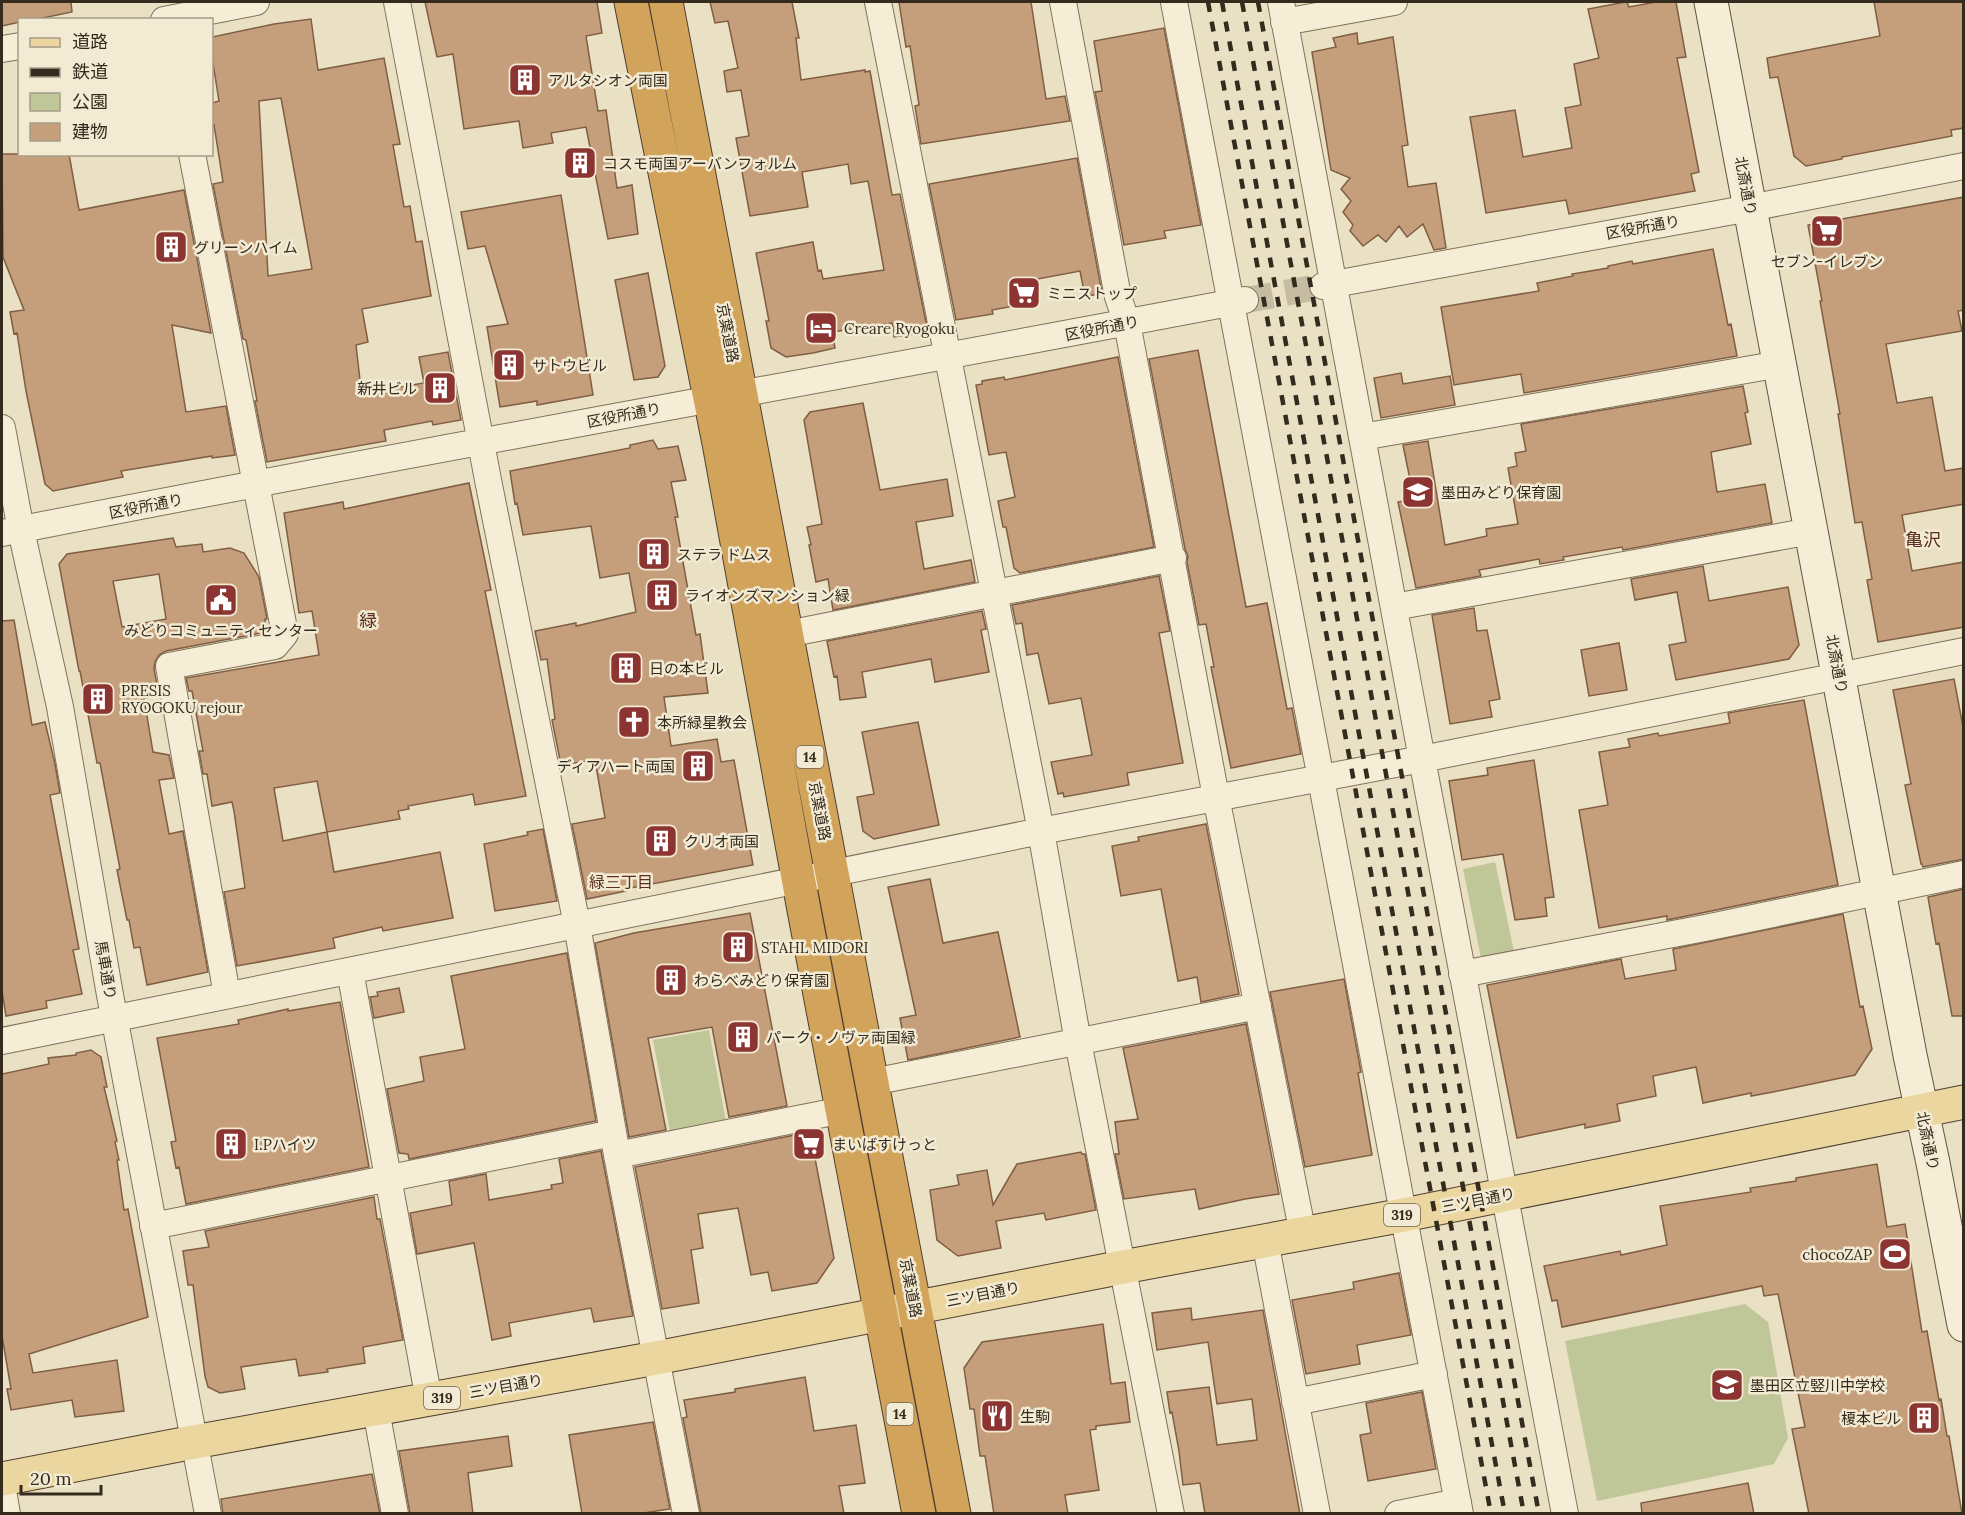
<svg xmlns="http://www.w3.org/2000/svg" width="1965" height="1515" font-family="Lora,'Noto Sans JP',serif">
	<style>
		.green { fill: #bfc798 }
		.building { fill: #c59e7c; stroke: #7f5e43; stroke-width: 1.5; fill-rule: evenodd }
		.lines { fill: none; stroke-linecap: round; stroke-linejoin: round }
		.street-tunnel { stroke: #c6bca2; stroke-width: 26; stroke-dasharray: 26 13; stroke-linecap: butt }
		.street-casing { stroke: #82725b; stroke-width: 28 }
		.secondary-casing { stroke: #64533f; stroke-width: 35 }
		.primary-casing { stroke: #50402f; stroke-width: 35 }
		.highway-casing { stroke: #50402f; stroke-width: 35 }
		.street { stroke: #f5edd5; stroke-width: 26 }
		.secondary { stroke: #f5edd5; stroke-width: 33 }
		.primary { stroke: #ead69e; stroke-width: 33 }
		.highway { stroke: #d2a35a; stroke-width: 33 }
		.rail { stroke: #342a1e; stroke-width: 4.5; stroke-dasharray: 10 10; stroke-linecap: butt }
		.labels { text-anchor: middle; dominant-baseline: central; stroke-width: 5; stroke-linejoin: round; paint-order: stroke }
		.shield { fill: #f2ead2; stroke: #6d6454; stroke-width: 1.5 }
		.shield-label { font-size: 14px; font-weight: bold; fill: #342a1e }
		.poi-label { font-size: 15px; fill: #342a1e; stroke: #f2ead2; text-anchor: start }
		.street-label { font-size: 15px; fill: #342a1e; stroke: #f2ead2 }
		.neighbourhood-label { font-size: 16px; fill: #5c3021; stroke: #f2ead2 }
		.quarter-label { font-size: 18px; fill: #5c3021; stroke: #f2ead2 }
	</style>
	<rect width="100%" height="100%" fill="#eae0c3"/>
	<path class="green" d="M1495 862 1514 951 1481 958 1463 869Z
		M709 1030 727 1127 671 1137 653 1040Z
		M1745 1304 1768 1322 1788 1438 1774 1464 1597 1501 1565 1341Z"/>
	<path class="building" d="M2 2H71L72 12 33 20H20V22L2 26Z
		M425 2H597L602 33 586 36 598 111 606 110 617 188 632 185 638 234 608 239 586 127 551 133 553 143 523 148 519 121 464 129 453 54 437 57Z
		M710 2H792L799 38H796L801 80 865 70V72L870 71 892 195 900 194 928 332 894 337 892 323 832 332 835 348 813 353 786 357 771 348 766 321H769L756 253 813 242 818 271 821 270 823 279 884 270 868 181 851 184 848 164 802 172 808 207 750 216 736 138 749 136 741 90 727 92 724 71 738 68 728 21 715 23Z
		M899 2H1031L1046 99 1065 96 1070 121 921 144 915 106 919 105 910 46 906 47Z
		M1625 2H1627L1629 7 1656 2H1676L1686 57 1677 58 1699 172 1691 174 1695 191 1569 214 1566 200 1486 213 1470 117 1515 110 1523 157 1572 148 1565 108 1581 105 1574 64 1599 58 1588 9Z
		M1874 2H1964V128L1951 130 1952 136 1842 157V159L1806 166 1794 156 1778 77 1770 78 1767 58 1880 36Z
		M311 19 318 70 384 58 400 144 393 145 404 207 410 206 416 242 422 241 431 296 362 309 368 342 356 345 361 389 376 386 377 391 424 383 419 357 448 352 461 420 433 425 432 421 384 430 386 441 267 462 255 401H257L246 340 243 339 213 184 223 182 214 125 212 126V103L219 101 212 57V37L274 24ZM281 98 312 269 268 276 259 101Z
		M1164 28 1201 225 1164 231 1166 238 1124 245 1095 92 1102 91 1094 41Z
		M1357 33 1358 44 1393 37 1408 145 1402 146 1408 187 1436 183 1446 248 1434 250 1423 224 1407 237 1399 226 1386 242 1378 235 1363 246 1350 231 1353 225 1343 212 1351 201 1341 189 1350 178 1331 170 1312 52 1336 47 1333 38Z
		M2 154H69L79 210 184 190 211 333 172 325 186 412 226 406 235 455 212 458V456L121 471 123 477 53 491 45 484 26 391 17 333 14 334 10 312 24 310 3 257Z
		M1077 158 1102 293 1085 297 1080 271 1032 280 1036 302 992 310 993 314 956 320 929 184Z
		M561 195 593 395 537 405V401L500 407 487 327 508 324 485 246 468 249 461 212Z
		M1964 197V310L1958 311 1962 331 1886 344 1897 403 1932 397 1945 471 1964 468V504L1902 515 1912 571 1964 562V627L1878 642 1867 580 1872 579 1862 522 1855 523 1838 414H1840L1820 301H1822L1808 225Z
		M1713 249 1728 325 1731 324 1737 356 1524 393 1521 374 1454 385 1441 307 1539 291 1537 283 1573 276 1572 274 1608 268V266L1632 261 1633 264Z
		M648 273 665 366 658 377 634 380 615 280Z
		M1198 350 1246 607 1267 603 1287 709 1292 708 1301 754 1231 768 1211 667H1214L1206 624 1199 625 1187 562 1188 556 1185 549 1149 359Z
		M1118 357 1154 547 1020 573 1014 568 1006 527H1003L998 501 1015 497 1006 452 989 455 976 385 982 384V381L1004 377 1005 380Z
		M1401 373 1403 384 1450 376 1455 405 1381 418 1374 378Z
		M1743 386 1748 412 1745 413 1751 444 1711 452 1717 492 1765 484 1772 523 1623 550 1622 547 1563 557 1564 560 1540 564 1539 559 1479 570 1481 576 1416 588 1398 502 1414 499 1403 445 1428 441 1445 545 1487 536 1486 529 1518 524 1508 468 1517 466 1515 453 1526 451 1521 424Z
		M863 403 880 490 947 479 953 516 916 522 924 569 971 560 975 582 833 610 828 579 816 582 809 545H811L807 527 822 524 804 420 810 412Z
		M653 440 658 449 678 446 686 480 671 482 678 517H675L696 635 700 634 708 693 664 697 671 746 717 739 721 762 734 760 753 865 625 889 626 891 587 899 572 824 605 818 595 760 561 765 552 720 555 719 547 659 541 660 535 631 576 623V626L636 612 629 573 600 578 591 526 523 535 517 503 515 504 510 471 630 448V445Z
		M469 483 491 590 485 591 526 796 475 805 473 794 408 806 409 809 398 811 400 819 327 832 334 872 440 852 453 918 383 931 382 927 333 938 335 948 237 966 224 892 245 888 234 811 232 802 212 806 207 774H203L199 751H203L192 691H189L186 678 319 655 312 611 299 613 284 513 343 502 344 509ZM317 781 327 832 283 841 274 788Z
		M173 538 176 547 202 544 203 552 230 548 244 553 259 577 267 619H265L266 632 166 651 159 655 155 662 154 669 159 696 144 698 153 752 169 755 174 778 159 780 169 834 183 831 208 972 147 985 140 947 134 948 129 920H127L117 870 120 869 100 763H97L80 671H79L59 564 67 554ZM159 574 166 619 122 627 113 581Z
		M1703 566 1709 601 1788 587 1799 645 1789 659 1676 680 1669 645 1686 642 1677 592 1635 600 1631 579Z
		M1159 576 1170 631 1159 633 1183 763 1127 773 1129 785 1064 797 1063 793 1058 794 1051 762 1092 755 1081 698 1049 704 1038 653 1027 655 1022 623 1016 624 1012 605Z
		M1474 608 1477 631 1487 630 1500 699 1489 701 1492 717 1450 724 1432 615Z
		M982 611 986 629 981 630 989 672 935 682 931 659 862 672 866 697 840 700 837 676 834 677 827 641Z
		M14 620 32 725 45 722 55 764 60 793 50 795 79 949 73 950 82 994 46 1001 47 1008 6 1016 2 991V621Z
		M1619 643 1627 690 1589 696 1581 650Z
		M1954 679 1964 732V859L1923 867 1922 864H1921L1905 785 1911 784 1893 690Z
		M1804 700 1838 885 1667 920V916L1599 928 1579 810 1608 805 1599 752 1630 747 1628 739 1658 733 1659 736 1730 723 1728 713Z
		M918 722 939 825 874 839 863 831 857 797 874 794 862 732Z
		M1534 760 1554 897 1545 898 1547 916 1515 920 1503 854 1462 860 1449 781 1488 775 1487 768Z
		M1206 824 1239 994 1201 1002 1197 977 1178 981 1161 889 1121 896 1112 846 1139 841 1138 837Z
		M543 829 557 901 495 911 484 844 528 835 527 832Z
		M930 879 943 943 998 932 1020 1037 908 1060 900 1018 916 1015 888 887Z
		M1964 889V1016H1952L1939 943 1936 944 1928 897Z
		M750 913 787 1106 729 1117 712 1027 648 1038 666 1130 629 1137 595 943 634 933Z
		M1843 914 1860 1007 1863 1006 1872 1049 1855 1075 1773 1092 1751 1096V1093L1703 1103 1696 1067 1653 1076 1656 1096 1617 1104 1620 1121 1585 1128V1124L1517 1138 1487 985 1621 959 1625 979 1676 970 1673 949Z
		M567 953 596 1121 409 1159 408 1154 399 1153 387 1089 424 1081 420 1057 465 1049 451 976Z
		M1344 979 1361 1072 1358 1073 1372 1155 1305 1167 1270 992Z
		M399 988 404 1012 374 1018 370 997 378 996 377 992Z
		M340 1002 369 1167 186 1204 179 1167 176 1168 171 1142 176 1141 157 1038 239 1024 238 1020 288 1009V1011Z
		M1246 1024 1279 1194 1245 1199 1199 1209 1195 1189 1124 1199 1115 1154H1119L1115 1122 1138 1119 1123 1048Z
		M91 1050 101 1057 107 1087H104L117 1141 115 1142 119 1160H117L124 1210 128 1209 148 1317 29 1354 33 1373 117 1360 124 1411 75 1417 72 1400 11 1410 7 1389H11L2 1336V1074L49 1064 48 1058 76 1055V1053Z
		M810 1132 834 1258 817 1283 772 1291 768 1272 751 1275 738 1208 698 1214 703 1248 691 1250 699 1303 662 1309 635 1167Z
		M601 1151 633 1316 594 1322 591 1308 509 1323 511 1336 492 1340 474 1243 417 1254 410 1213 452 1205 449 1181 486 1174 489 1200 552 1189 551 1185 563 1183 559 1159Z
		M1081 1152 1082 1154H1085L1096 1210 1046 1220 1044 1213 996 1221 1001 1248 958 1256 937 1240 930 1190 959 1185 957 1175 987 1170 993 1205 1017 1164Z
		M1877 1164 1887 1227 1905 1224 1922 1332 1927 1331 1939 1400 1941 1399 1947 1436H1949L1962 1514H1809L1792 1429 1805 1427 1778 1294 1764 1296 1762 1286 1562 1327 1557 1300 1552 1301 1544 1266 1620 1251 1621 1255 1667 1245 1660 1206 1751 1192 1750 1188 1796 1181V1178Z
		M374 1197 377 1219H380L403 1340 363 1347 365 1363 327 1369 328 1372 299 1376 296 1359 241 1367 245 1389 220 1393 208 1387 205 1376 193 1285H188L183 1251 209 1247 205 1231Z
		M1399 1273 1411 1335 1357 1345 1360 1364 1306 1374 1292 1300 1354 1289 1353 1282Z
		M1191 1308 1192 1320 1263 1310 1300 1514H1205L1200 1483 1183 1485 1179 1451 1172 1412 1170 1413 1167 1392 1209 1387 1217 1445 1257 1440 1252 1399 1217 1404 1208 1342 1157 1350 1152 1313Z
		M1103 1324 1111 1384 1125 1382 1130 1422 1096 1426V1429L1090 1430 1099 1490 1065 1495 1068 1514H994L985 1456H980L974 1409H970L964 1368 982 1342Z
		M805 1377 814 1431 856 1425 865 1483 839 1486 844 1514H701L683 1418 687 1417 684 1400 735 1392V1389Z
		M1422 1392 1436 1469 1368 1481 1360 1435 1371 1433 1366 1403Z
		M653 1422 670 1509 637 1514H582L569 1435Z
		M508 1436 512 1466 468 1473 473 1514H410L399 1451Z
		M372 1474 380 1514H223L221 1499Z
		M1748 1483 1754 1514H1642L1641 1503Z"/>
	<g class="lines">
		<path class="street-tunnel" d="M1247 300 1323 286"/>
		<defs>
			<path id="street" d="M397 2 489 485 577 925 617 1155 686 1514
				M878 2 1041 831 1078 1042 1171 1514
				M1063 2 1118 297 1127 323 1216 797 1303 1234
				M1174 2 1460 1514
				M1281 2 1422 759 1565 1514
				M164 20 256 2
				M1284 22 1394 2
				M2 49 20 46
				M192 154 285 634 275 646 169 666 227 995
				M1323 286 1750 208 1964 166
				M2 428 21 530 60 707 110 995 208 1514
				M1362 437 1780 364
				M2 533C415 451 831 379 1245 300
				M1394 607 1811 531
				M787 634 1173 558
				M350 971 429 1400
				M1462 974 1710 927 1964 874
				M2 1041 1041 831 1422 759 1964 651
				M872 1082 1258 1006
				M617 1155 843 1110
				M153 1226 613 1133
				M1265 1241 1317 1514
				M1295 1402 1434 1374
				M376 1410 395 1514
				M2 1485 7 1514
				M1398 1514 1458 1502"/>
			<path id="secondary" d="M1711 2 1910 1055 1933 1163 1964 1325"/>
			<path id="primary" d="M2 1479 194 1442 656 1358 1123 1267 1404 1215 1964 1102"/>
			<path id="highway" d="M631 2 719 443 804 910 919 1514
				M666 2 954 1514"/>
		</defs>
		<use href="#street" class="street-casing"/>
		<use href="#secondary" class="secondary-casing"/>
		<use href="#primary" class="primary-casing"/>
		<use href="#highway" class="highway-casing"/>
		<use href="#street" class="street"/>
		<use href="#secondary" class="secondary"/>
		<use href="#primary" class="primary"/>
		<use href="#highway" class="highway"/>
		<path class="rail" d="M1208 2 1491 1514
			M1222 2 1505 1514
			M1242 2 1524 1514
			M1258 2 1539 1514"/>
	</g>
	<defs>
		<symbol id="building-square" viewBox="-11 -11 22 22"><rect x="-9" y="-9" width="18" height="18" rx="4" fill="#8c3431" stroke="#f2ead2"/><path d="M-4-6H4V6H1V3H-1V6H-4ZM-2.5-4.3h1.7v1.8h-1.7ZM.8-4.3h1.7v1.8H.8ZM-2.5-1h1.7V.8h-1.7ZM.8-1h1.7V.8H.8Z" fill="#fff"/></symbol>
		<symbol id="supermarket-square" viewBox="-11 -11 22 22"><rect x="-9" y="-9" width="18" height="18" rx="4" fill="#8c3431" stroke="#f2ead2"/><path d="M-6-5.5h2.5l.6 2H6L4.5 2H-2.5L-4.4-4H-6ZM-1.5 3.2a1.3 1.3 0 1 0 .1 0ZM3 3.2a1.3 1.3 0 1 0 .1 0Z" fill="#fff"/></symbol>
		<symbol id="hotel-square" viewBox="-11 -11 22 22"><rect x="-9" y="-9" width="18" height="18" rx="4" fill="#8c3431" stroke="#f2ead2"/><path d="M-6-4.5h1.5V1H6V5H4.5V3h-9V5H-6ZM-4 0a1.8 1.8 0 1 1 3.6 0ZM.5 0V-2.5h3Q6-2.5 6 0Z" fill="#fff"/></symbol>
		<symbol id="school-square" viewBox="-11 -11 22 22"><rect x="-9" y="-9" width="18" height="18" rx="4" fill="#8c3431" stroke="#f2ead2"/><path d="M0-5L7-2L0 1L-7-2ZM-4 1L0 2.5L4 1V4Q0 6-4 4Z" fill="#fff"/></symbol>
		<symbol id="civic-square" viewBox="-11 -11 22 22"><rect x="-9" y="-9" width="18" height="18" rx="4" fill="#8c3431" stroke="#f2ead2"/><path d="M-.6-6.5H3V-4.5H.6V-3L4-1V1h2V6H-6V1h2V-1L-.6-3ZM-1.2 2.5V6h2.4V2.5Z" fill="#fff"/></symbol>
		<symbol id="church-square" viewBox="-11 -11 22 22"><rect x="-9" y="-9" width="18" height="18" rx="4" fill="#8c3431" stroke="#f2ead2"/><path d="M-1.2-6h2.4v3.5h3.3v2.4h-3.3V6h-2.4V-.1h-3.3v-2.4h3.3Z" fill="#fff"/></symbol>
		<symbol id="stadium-square" viewBox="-11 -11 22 22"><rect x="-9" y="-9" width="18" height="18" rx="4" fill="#8c3431" stroke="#f2ead2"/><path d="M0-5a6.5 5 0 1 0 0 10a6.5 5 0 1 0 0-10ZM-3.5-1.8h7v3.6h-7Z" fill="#fff"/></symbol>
		<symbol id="restaurant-square" viewBox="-11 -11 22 22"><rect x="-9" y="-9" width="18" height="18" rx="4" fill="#8c3431" stroke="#f2ead2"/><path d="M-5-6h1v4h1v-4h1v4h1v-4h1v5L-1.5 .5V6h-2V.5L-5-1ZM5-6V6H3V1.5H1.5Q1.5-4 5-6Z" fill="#fff"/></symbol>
	</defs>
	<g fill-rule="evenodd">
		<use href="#building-square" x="506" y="61" width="38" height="38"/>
		<use href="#building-square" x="561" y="144" width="38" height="38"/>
		<use href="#supermarket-square" x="1808" y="212" width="38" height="38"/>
		<use href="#building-square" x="152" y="228" width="38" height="38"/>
		<use href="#supermarket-square" x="1005" y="274" width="38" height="38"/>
		<use href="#hotel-square" x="802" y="309" width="38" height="38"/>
		<use href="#building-square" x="490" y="346" width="38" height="38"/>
		<use href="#building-square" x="421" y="369" width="38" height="38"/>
		<use href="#school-square" x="1399" y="473" width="38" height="38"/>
		<use href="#building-square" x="635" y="535" width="38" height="38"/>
		<use href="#building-square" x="643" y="576" width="38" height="38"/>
		<use href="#civic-square" x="202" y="581" width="38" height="38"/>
		<use href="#building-square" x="607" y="649" width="38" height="38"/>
		<use href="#building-square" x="79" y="680" width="38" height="38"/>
		<use href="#church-square" x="615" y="703" width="38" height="38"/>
		<use href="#building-square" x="679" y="747" width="38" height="38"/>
		<use href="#building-square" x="642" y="822" width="38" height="38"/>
		<use href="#building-square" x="719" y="928" width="38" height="38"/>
		<use href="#building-square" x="652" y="961" width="38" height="38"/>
		<use href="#building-square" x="724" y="1018" width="38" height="38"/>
		<use href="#building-square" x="212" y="1125" width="38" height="38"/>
		<use href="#supermarket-square" x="790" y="1125" width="38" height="38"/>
		<use href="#stadium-square" x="1876" y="1235" width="38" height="38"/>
		<use href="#school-square" x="1708" y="1366" width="38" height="38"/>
		<use href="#restaurant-square" x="978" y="1397" width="38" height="38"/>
		<use href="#building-square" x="1905" y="1399" width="38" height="38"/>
	</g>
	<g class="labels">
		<g class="shield">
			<rect x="796.5" y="746" width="27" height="22" rx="4.5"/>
			<rect x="1384" y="1204" width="36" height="22" rx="4.5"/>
			<rect x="424" y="1387" width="36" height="22" rx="4.5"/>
			<rect x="886.5" y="1403" width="27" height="22" rx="4.5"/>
		</g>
		<g class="shield-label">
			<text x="810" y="757">14</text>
			<text x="1402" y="1215">319</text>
			<text x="442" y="1398">319</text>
			<text x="900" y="1414">14</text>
		</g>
		<g class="poi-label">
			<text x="548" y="80">アルタシオン両国</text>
			<text x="603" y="163">コスモ両国アーバンフォルム</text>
			<text x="194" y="247">グリーンハイム</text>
			<text x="1827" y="261" text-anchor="middle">セブン-イレブン</text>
			<text x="1047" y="293">ミニストップ</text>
			<text x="844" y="328">Creare Ryogoku</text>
			<text x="532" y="365">サトウビル</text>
			<text x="417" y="388" text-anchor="end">新井ビル</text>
			<text x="1441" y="492">墨田みどり保育園</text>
			<text x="677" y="554">ステラ ドムス</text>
			<text x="685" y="595">ライオンズマンション緑</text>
			<text x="221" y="630" text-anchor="middle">みどりコミュニティセンター</text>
			<text x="649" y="668">日の本ビル</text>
			<text x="121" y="690">PRESIS<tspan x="121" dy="17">RYOGOKU rejour</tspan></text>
			<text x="657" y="722">本所緑星教会</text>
			<text x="675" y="766" text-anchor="end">ディアハート両国</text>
			<text x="684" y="841">クリオ両国</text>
			<text x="761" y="947">STAHL MIDORI</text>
			<text x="694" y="980">わらべみどり保育園</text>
			<text x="766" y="1037">パーク・ノヴァ両国緑</text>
			<text x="254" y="1144">I.Pハイツ</text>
			<text x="832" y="1144">まいばすけっと</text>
			<text x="1872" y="1254" text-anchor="end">chocoZAP</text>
			<text x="1750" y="1385">墨田区立竪川中学校</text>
			<text x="1020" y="1416">生駒</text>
			<text x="1901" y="1418" text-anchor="end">榎本ビル</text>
		</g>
		<g class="street-label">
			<text transform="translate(1746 186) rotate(79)">北斎通り</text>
			<text transform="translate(1643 227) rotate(-10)">区役所通り</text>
			<text transform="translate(1102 328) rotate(-11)">区役所通り</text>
			<text transform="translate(728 333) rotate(79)">京葉道路</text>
			<text transform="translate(624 415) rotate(-11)">区役所通り</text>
			<text transform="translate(146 506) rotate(-11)">区役所通り</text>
			<text transform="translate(1837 664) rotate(79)">北斎通り</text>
			<text transform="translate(820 811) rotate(79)">京葉道路</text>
			<text transform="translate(106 970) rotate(80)">馬車通り</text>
			<text transform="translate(1928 1141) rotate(78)">北斎通り</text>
			<text transform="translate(1478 1200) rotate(-11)">三ツ目通り</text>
			<text transform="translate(911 1288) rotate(79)">京葉道路</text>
			<text transform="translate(983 1294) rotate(-11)">三ツ目通り</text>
			<text transform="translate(506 1386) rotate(-10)">三ツ目通り</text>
		</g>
		<g class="neighbourhood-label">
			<text x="621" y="882">緑三丁目</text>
		</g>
		<g class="quarter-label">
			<text x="1923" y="539">亀沢</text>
			<text x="368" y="620">緑</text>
		</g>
	</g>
	<rect width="1965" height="1515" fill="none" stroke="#342a1e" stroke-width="6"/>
	<rect x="18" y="18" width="195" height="138" fill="#f2ead2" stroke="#a69d8a" stroke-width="1.5"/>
	<rect x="30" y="38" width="30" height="9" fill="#ead69e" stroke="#a69d8a" stroke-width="1.5"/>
	<text x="72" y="48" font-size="18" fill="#342a1e">道路</text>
	<rect x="30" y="68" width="30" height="9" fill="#342a1e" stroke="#a69d8a" stroke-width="1.5"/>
	<text x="72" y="78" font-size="18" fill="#342a1e">鉄道</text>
	<rect x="30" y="93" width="30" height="18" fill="#bfc798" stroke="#a69d8a" stroke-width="1.5"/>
	<text x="72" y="108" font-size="18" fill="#342a1e">公園</text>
	<rect x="30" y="123" width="30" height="18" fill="#c59e7c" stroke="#a69d8a" stroke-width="1.5"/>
	<text x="72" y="138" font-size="18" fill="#342a1e">建物</text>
	<path d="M21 1485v9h80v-9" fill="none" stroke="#342a1e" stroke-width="3"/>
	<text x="30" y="1485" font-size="18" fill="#342a1e" stroke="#f2ead2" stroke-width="4.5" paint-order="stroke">20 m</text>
</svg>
